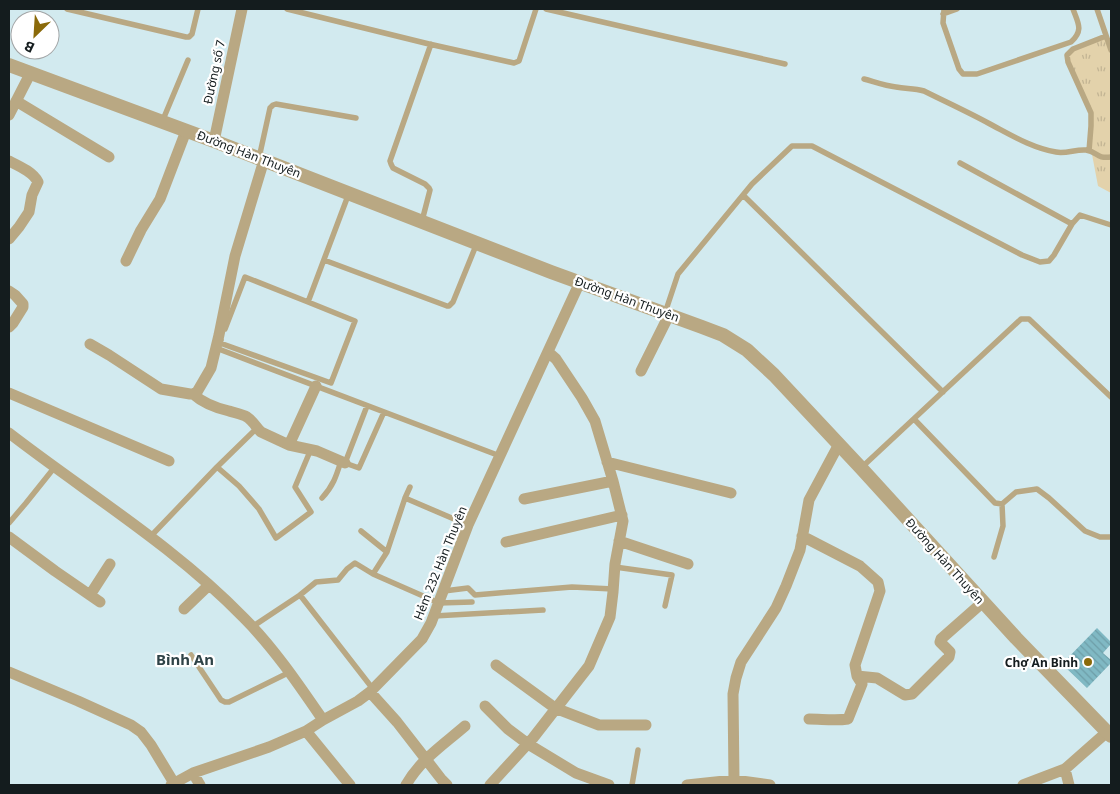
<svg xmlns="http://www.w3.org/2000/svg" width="1120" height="794" font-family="'Noto Sans',sans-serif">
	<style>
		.grass { fill: url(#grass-tufts) }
		.building { fill: url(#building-back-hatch) }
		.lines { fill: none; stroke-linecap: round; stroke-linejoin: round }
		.service { stroke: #b9a883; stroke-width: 5.5 }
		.minor { stroke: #b9a883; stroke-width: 11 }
		.tertiary { stroke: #b9a883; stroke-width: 14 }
		.poi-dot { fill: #8b6a0a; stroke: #fff; stroke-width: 2 }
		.labels { text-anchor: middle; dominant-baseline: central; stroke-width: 4.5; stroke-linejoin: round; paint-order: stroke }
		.street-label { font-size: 12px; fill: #141c1e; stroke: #fff }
		.poi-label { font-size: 12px; font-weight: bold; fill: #141c1e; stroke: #fff; text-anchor: end }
		.quarter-label { font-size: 15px; font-weight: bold; fill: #2f4347; stroke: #fff }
	</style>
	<defs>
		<pattern id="grass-tufts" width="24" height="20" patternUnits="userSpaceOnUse" patternTransform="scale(1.25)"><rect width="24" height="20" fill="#e3d2ab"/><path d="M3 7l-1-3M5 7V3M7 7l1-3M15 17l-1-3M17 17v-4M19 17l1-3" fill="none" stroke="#c2b493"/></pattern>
		<pattern id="building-back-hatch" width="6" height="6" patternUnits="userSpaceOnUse" patternTransform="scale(1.25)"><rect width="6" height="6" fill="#80b9c4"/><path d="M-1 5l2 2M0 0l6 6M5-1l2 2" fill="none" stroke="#6e9ea8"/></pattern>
	</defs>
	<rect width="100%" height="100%" fill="#d2eaef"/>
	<path class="grass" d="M1105 38 1111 56V193L1098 186 1091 149 1093 125 1070 62 1069 56 1074 50Z"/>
	<path class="building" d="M1097 628 1111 642V644L1103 653 1111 660V663L1087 688 1062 664Z"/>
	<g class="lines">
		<path class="service" d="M67 9 186 37H189L192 34 198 9
			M287 9 429 44 514 63 519 61 536 9
			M546 9 785 64
			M944 9 943 23 959 69 963 74H977L1071 42C1084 30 1078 23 1073 9
			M1097 9 1111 50
			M943 14 957 9
			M864 79C875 82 885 86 896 87 906 89 914 88 924 91 946 102 968 112 990 124 1011 135 1032 148 1056 152 1066 154 1076 149 1086 150 1098 152 1096 159 1111 157
			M162 122 188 60
			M1089 151 1091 126V113L1068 62 1067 55 1073 49 1106 36
			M259 158 270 108 273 105 276 104 356 118
			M960 163 1072 224
			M743 195 943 392
			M422 221 430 190 429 188 425 184 393 168 391 164 390 161 431 44
			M324 260 447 306H449L453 302 477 243
			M665 313 678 274 752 184 792 146H812L1022 255 1040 262 1049 261 1054 255 1072 224 1080 215 1111 225
			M225 329 245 277 308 302 349 193
			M221 340 220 343 331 383 355 321 308 302
			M216 348 500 456
			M367 406 345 463 359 468 384 412
			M914 419 995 503 1002 504
			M217 467 239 486 259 509 276 538 311 512 295 487 311 449
			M861 468 1021 319H1029L1111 397
			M410 487 405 498 468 525
			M322 498C333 486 336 477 341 461
			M9 523 26 503 54 468
			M361 531 387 552 405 498
			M151 536 217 467 257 428
			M994 557 1003 526 1002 504 1016 492 1037 489 1049 498 1085 531 1100 537H1111
			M615 567 672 575 665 606
			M373 574 387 552
			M444 591 468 588 475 595 572 587 613 589
			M300 595 316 582 338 580 347 569 355 563 373 574 439 603 472 602
			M434 616 543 610
			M252 627 300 595 373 689
			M191 655 221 700 225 702H229L290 672
			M632 785 638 750"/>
		<path class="minor" d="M16 101 109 157
			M9 115 30 74
			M214 141 242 9
			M9 161C19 166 33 172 38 182L32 195 29 212 19 227 9 239
			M126 261 141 230 160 199 186 131
			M9 291 15 295 23 304V307L13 323 9 327
			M90 344 109 355 161 389 190 394H193L197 392 211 368 219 335 235 256 264 160
			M641 371 669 315
			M9 393 169 461
			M193 394C203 403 216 408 229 411 235 413 242 414 247 417 253 421 256 427 261 432L289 445 317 451 345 463
			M9 433C88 494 174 546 244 618 274 648 299 685 323 720
			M289 445 316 386
			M607 462 731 493
			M524 499 613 481
			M802 536 860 566 878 582 880 591 855 665 857 676 862 684 848 719C835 721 822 719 809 719
			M9 537 55 571 100 602
			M619 541 688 564
			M506 542 622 515
			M90 595 110 564
			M184 609 209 585
			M496 665 555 708 599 725H646
			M9 672 78 701 131 725 141 732 151 745 174 783
			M857 676 877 678 905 695 912 694 949 657 950 652 940 642 941 639 983 602
			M370 692 397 722 442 780 447 785
			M485 706 508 729 528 744 576 773 609 785
			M306 731 350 785
			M1065 769 1069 785
			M193 773 200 785
			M734 780 733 694 736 678 741 662 776 608 786 586 800 550 809 500 839 444
			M171 785 193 773 269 747 306 731 323 720 358 701 370 692 422 639 431 623 468 525 580 282
			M406 785C420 760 443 745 465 726
			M490 785 533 738 589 666 610 617 613 592 615 564 623 521 613 481 595 421 582 398 556 359 548 352
			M687 785 734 780 770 785
			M1023 785 1065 769 1107 732"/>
		<path class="tertiary" d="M9 65 214 141 551 272 702 327 723 335 747 350 774 375 861 468 1016 638 1111 736"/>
	</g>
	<circle class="poi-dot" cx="1088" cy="662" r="5"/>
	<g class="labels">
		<g class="street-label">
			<text transform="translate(214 72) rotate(-78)">Đường số 7</text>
			<text transform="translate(249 154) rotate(21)">Đường Hàn Thuyên</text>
			<text transform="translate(627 299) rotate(20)">Đường Hàn Thuyên</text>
			<text transform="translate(945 561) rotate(48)">Đường Hàn Thuyên</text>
			<text transform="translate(440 563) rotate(-68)">Hẻm 232 Hàn Thuyên</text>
		</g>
		<g class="poi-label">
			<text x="1078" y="662">Chợ An Bình</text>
		</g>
		<g class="quarter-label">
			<text x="185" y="659">Bình An</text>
		</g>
	</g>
	<rect width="1120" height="794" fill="none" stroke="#141c1e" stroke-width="20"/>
	<g transform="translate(35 35) rotate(205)"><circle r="24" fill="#ffffff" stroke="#a1a4a5"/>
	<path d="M0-4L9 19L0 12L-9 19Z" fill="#8b6a0a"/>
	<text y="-8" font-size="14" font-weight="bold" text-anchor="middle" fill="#141c1e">B</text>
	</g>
</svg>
